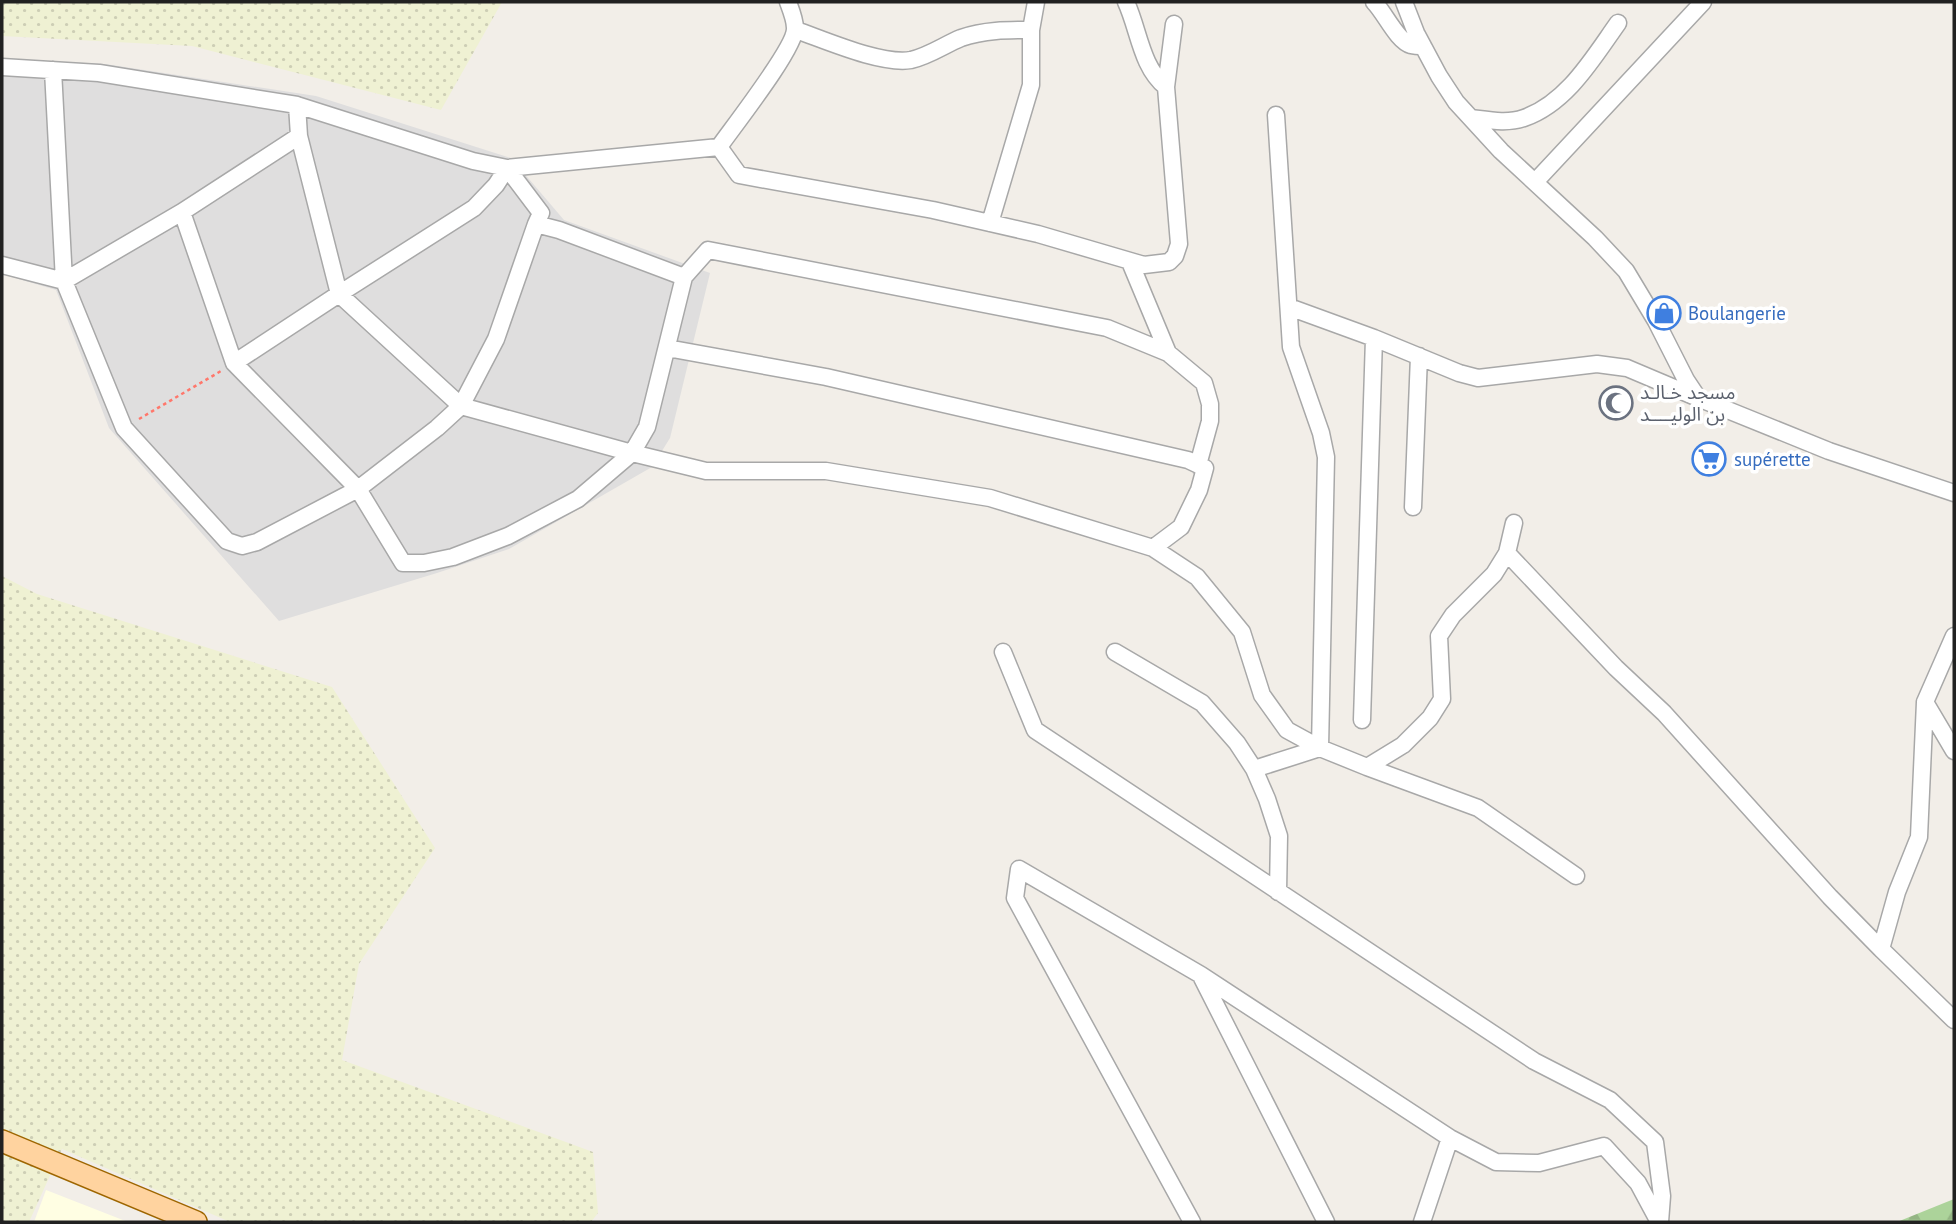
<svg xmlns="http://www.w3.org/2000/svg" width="1956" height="1224" font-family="'PT Sans','Noto Sans Arabic',sans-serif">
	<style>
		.residential { fill: #dfdede }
		.education { fill: #fffee3 }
		.farmland { fill: url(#farmland-dots) }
		.forest { fill: url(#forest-firs) }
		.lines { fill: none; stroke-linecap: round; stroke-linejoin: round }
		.minor-casing { stroke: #a8a8a8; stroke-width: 19 }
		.major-casing { stroke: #9e6600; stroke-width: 24 }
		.path { stroke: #ff776b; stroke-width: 2.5; stroke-dasharray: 3.5 3.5; stroke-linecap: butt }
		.minor { stroke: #fff; stroke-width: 16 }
		.major { stroke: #ffd39f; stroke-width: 21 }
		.labels { text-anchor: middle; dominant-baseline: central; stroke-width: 7; stroke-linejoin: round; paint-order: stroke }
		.shop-label { font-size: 19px; fill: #366cbe; stroke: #fff; text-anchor: start }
		.worship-label { font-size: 19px; fill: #5b616d; stroke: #fff; text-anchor: start }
	</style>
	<defs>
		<pattern id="farmland-dots" width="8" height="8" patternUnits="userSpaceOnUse" patternTransform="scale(1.75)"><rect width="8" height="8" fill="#eff1d3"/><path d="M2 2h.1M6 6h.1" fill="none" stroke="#cdceb5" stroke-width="1.8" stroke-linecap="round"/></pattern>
		<pattern id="forest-firs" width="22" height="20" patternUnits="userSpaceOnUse" patternTransform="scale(1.75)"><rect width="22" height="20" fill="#acd39a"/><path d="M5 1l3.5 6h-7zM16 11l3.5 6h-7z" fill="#94b584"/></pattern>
	</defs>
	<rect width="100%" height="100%" fill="#f2eee8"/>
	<path class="residential" d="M2 59 105 64 316 96 511 158 564 220 710 273 670 438 652 467 509 549 437 573 279 621 109 428 56 290 2 274Z"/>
	<path class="education" d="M46 1190 128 1222H34Z"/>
	<path class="farmland" d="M2 2H502L441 110 192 46 2 36Z
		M2 576 37 594 332 687 435 848 359 964 342 1060 593 1152 598 1213 591 1222H230L62 1149 29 1222H2Z"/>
	<path class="forest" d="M1954 1199V1222H1897Z"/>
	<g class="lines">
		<defs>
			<path id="minor" d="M1126 2C1139 30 1141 67 1166 87
				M1374 2C1385 13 1397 41 1411 45 1415 46 1419 46 1423 46
				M1404 2 1416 33 1439 76 1456 102 1501 151 1595 238 1626 271 1656 321 1686 380 1698 398 1829 451 1954 493
				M796 30C825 40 881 65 911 60 929 56 944 45 961 38 984 30 1007 30 1031 30
				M2 67 99 73 297 105 473 161 507 168 719 147 739 175 933 210 990 223 1038 234 1144 265 1169 262 1175 256 1179 244 1166 87 1174 24
				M1276 115 1291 347 1321 433 1326 457 1320 748
				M1471 118C1488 120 1507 124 1524 118 1567 103 1593 58 1618 23
				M299 136 182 212 234 363 358 489 437 428 461 406 496 339 536 224
				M719 147C733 127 796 47 795 28 795 20 791 10 788 2
				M1535 182 1703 2
				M182 212 64 281 124 428 227 541 242 546 257 542 358 489 403 563H424L453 557 508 536 578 499 632 453 647 427 684 277 708 250 1107 328 1168 353 1204 383 1210 404V421L1198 465
				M990 223 1031 85V30L1036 2
				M1130 262 1168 353
				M2 265 64 281 53 70
				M1289 307 1374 338 1459 373 1478 378 1597 364 1627 368 1698 398
				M667 348 826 377 1188 460 1205 468 1199 490 1181 527 1153 548 990 498 826 471H706L632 453 461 406 339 294 474 208 496 185 507 168 541 213 536 224 559 230 684 277
				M234 363 339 294 299 136 297 105
				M1413 507 1419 356
				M1153 548 1197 577 1242 632 1262 695 1287 730 1320 748 1367 767 1403 745 1430 718 1442 699 1439 636 1453 615 1494 574 1507 553 1514 523
				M1507 553 1616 668 1664 713 1830 897 1881 949 1954 1020
				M1954 636 1925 702 1954 751
				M1003 652 1035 730 1534 1061 1610 1100 1655 1142 1662 1196 1660 1222
				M1115 652 1202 703 1237 743 1254 769
				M1362 720 1374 338
				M1367 767 1478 808 1576 876
				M1278 892 1279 836 1267 799 1254 769 1320 748
				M1881 949 1897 892 1919 837 1925 702
				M1202 978 1326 1222
				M1192 1222 1015 898 1019 869 1201 975 1450 1138 1496 1162 1539 1163 1604 1146 1638 1183 1659 1222
				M1422 1222 1450 1138"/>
			<path id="major" d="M2 1141 196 1222"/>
		</defs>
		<use href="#minor" class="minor-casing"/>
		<use href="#major" class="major-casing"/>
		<path class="path" d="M139 419 221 371"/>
		<use href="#minor" class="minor"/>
		<use href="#major" class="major"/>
	</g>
	<defs>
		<symbol id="shop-ring" viewBox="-11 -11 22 22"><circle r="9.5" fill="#fff" stroke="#3f7fe0" stroke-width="1.5"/><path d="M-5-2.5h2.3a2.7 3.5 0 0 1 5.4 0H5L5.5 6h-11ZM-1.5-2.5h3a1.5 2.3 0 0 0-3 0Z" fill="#3f7fe0"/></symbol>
		<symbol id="mosque-ring" viewBox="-11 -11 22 22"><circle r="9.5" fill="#fff" stroke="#6b7280" stroke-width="1.5"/><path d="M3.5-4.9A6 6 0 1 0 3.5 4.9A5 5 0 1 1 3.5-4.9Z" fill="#6b7280"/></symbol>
		<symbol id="supermarket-ring" viewBox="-11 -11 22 22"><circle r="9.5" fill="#fff" stroke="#3f7fe0" stroke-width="1.5"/><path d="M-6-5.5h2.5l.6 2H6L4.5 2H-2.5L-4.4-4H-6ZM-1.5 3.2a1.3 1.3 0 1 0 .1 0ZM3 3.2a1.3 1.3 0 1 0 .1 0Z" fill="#3f7fe0"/></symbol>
	</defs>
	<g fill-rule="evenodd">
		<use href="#shop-ring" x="1645" y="294" width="38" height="38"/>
		<use href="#mosque-ring" x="1597" y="384" width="38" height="38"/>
		<use href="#supermarket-ring" x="1690" y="440" width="38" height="38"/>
	</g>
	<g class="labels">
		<g class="shop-label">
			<text x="1688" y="313">Boulangerie</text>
			<text x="1734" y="459">supérette</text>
		</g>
		<g class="worship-label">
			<text x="1640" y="392">مسجد خـالـد<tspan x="1640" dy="22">بن الوليــــد</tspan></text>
		</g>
	</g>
	<rect width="1956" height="1224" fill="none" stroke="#212121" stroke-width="7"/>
</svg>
